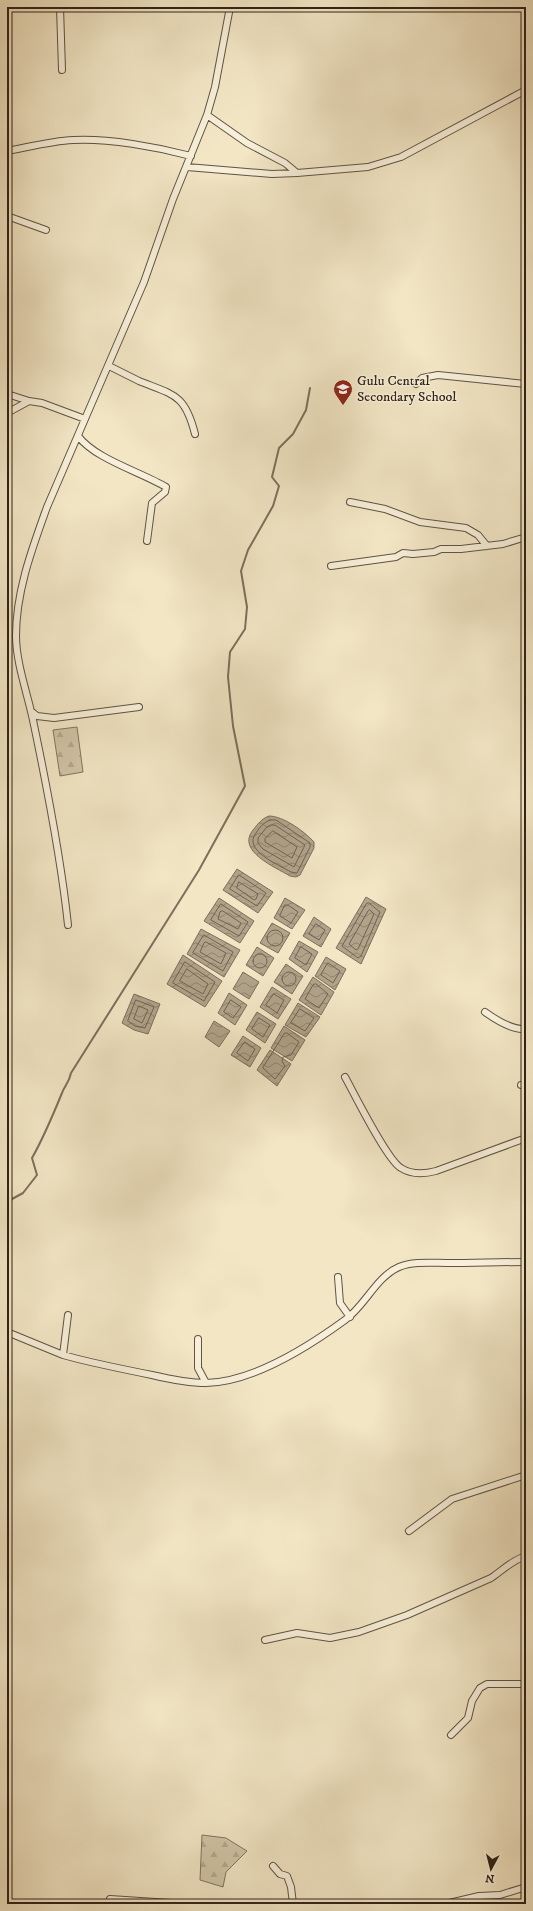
<svg xmlns="http://www.w3.org/2000/svg" width="533" height="1911" font-family="'IM FELL DW Pica',serif">
	<style>
		.forest { fill: url(#forest-firs); stroke: #80745f }
		.water { fill: url(#water-waves); stroke: #7d6f5c }
		.lines { fill: none; stroke-linecap: round; stroke-linejoin: round }
		.shore { stroke: #706250; stroke-width: 1 }
		.stream { stroke: #7d6f5c; stroke-width: 2 }
		.street-casing { stroke: #605342; stroke-width: 8 }
		.street { stroke: #f7efd9; stroke-width: 6 }
		.labels { text-anchor: middle; dominant-baseline: central; stroke-width: 3; stroke-linejoin: round; paint-order: stroke }
		.poi-label { font-size: 14px; fill: #302217; stroke: #f7efd9; text-anchor: start }
	</style>
	<defs>
		<pattern id="forest-firs" width="22" height="20" patternUnits="userSpaceOnUse"><rect width="22" height="20" fill="#d1c5a7"/><path d="M5 1l3.5 6h-7zM16 11l3.5 6h-7z" fill="#b4a98f"/></pattern>
		<pattern id="water-waves" width="16" height="10" patternUnits="userSpaceOnUse"><rect width="16" height="10" fill="#b0a38a"/><path d="M0 5q4-4 8 0t8 0" fill="none" stroke="#908470"/></pattern>
	</defs>
	<rect width="100%" height="100%" fill="#f2e6c5"/>
	<filter id="stains"><feTurbulence type="fractalNoise" baseFrequency=".005" numOctaves="4"/><feColorMatrix values="0 0 0 0 .2 0 0 0 0 .09 0 0 0 0 .02 0 0 0 .5 -.17"/></filter>
	<radialGradient id="worn" r=".72"><stop offset=".6" stop-color="#630" stop-opacity="0"/><stop offset="1" stop-color="#630" stop-opacity=".3"/></radialGradient>
	<path class="forest" d="M77 727 83 772 60 776 53 730Z
		M202 1835 226 1838 247 1851 226 1872 223 1887 200 1880Z"/>
	<path class="water" d="M269 816C283 816 304 831 314 842V848L300 875 296 877 290 876C275 867 236 851 253 830 258 824 261 819 269 816Z
		M237 869 273 892 258 913 223 890Z
		M366 897 386 909 361 964 336 948Z
		M219 898 254 921 240 943 204 921Z
		M285 898 305 910 292 929 274 918Z
		M314 917 331 929 321 947 303 936Z
		M272 923 290 933 278 953 260 943Z
		M201 929 240 950 224 977 187 954Z
		M299 941 318 952 307 972 289 959Z
		M257 947 274 958 263 976 246 965Z
		M183 955 222 981 205 1007 167 984Z
		M326 957 346 969 335 990 315 976Z
		M286 964 303 976 292 994 274 982Z
		M243 972 259 982 249 999 233 989Z
		M313 977 334 992 321 1015 299 1000Z
		M272 987 291 999 278 1019 260 1007Z
		M229 993 247 1005 235 1025 218 1013Z
		M134 994 160 1004 148 1034 134 1030 122 1023Z
		M298 1003 320 1017 306 1037 285 1025Z
		M257 1012 276 1024 265 1043 246 1030Z
		M214 1021 230 1031 219 1047 205 1037Z
		M284 1026 305 1040 292 1061 271 1048Z
		M243 1036 261 1048 250 1067 231 1055Z
		M270 1050 291 1064 277 1086 257 1070Z"/>
	<g class="lines">
		<path class="shore" d="M270 820H276L310 843V847L297 873 291 872C279 865 242 850 256 833 260 827 263 823 270 820Z
			M271 825H275L305 845 294 867 263 849 258 843V838L267 827Z
			M273 831 297 847 292 858 265 842V839Z
			M239 875 266 893 257 906 230 889Z
			M239 882 258 894 256 899 254 900 237 888Z
			M369 903 380 912 361 956 358 958 342 946 366 904Z
			M221 904 248 922 239 936 211 920Z
			M285 905H288L298 912 291 923 280 916Z
			M370 910 374 914 358 949 356 950 349 944 368 911Z
			M223 911 241 923 238 929 218 919 220 912Z
			M316 924 325 930 319 940 309 934Z
			M267 938a8 8 0 1 1 16 0a8 8 0 1 1-16 0Z
			M204 935 233 952 223 971 193 953Z
			M206 942 226 953 221 964 200 952 204 943Z
			M301 947 312 954 306 965 295 958Z
			M253 961a7 7 0 1 1 14 0a7 7 0 1 1-14 0Z
			M185 962 215 982 204 1001 173 983Z
			M328 963 340 971 333 983 321 975Z
			M187 969 208 984 203 994 180 981Z
			M282 979a7 7 0 1 1 14 0a7 7 0 1 1-14 0Z
			M316 984 328 994 319 1008 305 999 313 985Z
			M274 994 284 1000 277 1013 266 1005Z
			M136 1000 154 1007 145 1028 135 1026 128 1021Z
			M231 1000 241 1007 233 1018 224 1012Z
			M139 1006 148 1010 142 1023 134 1019Z
			M300 1009 314 1018 305 1031 291 1023Z
			M259 1018 270 1025 263 1037 252 1029Z
			M285 1033H287L299 1042 291 1055 283 1057 282 1061 285 1066 275 1079 263 1068Z
			M245 1042 255 1049 248 1061 237 1053Z"/>
		<path class="stream" d="M7 1208 12 1199 23 1193 37 1175 32 1158C44 1137 53 1115 62 1093 65 1085 69 1083 71 1073L199 870 245 786 233 726 228 677 230 652 245 629 247 607 241 571 248 550 273 506 279 486 272 477 279 448 293 434 306 410 310 388"/>
		<defs>
			<path id="street" d="M60 7 62 70
				M230 7 215 87 207 115 247 143 285 163 297 173 368 167 401 157 526 90
				M7 151C29 147 51 141 73 140 108 138 157 147 191 156
				M187 167 272 174 297 173
				M7 216 46 230
				M109 366C119 371 129 376 139 381 174 395 185 394 195 434
				M416 384 422 378 438 375 526 384
				M7 394 29 401
				M7 413 29 401 42 403 85 419
				M78 436C95 459 141 472 166 487L165 492 152 503 147 541
				M350 502 385 509 420 522 466 528 478 535 487 546
				M331 566 396 557 403 553 413 554 434 552 441 549H461L503 544 526 537
				M31 711 37 716 54 718 139 707
				M68 925C61 858 48 792 34 725 29 698 16 664 16 636 16 591 32 549 47 507L144 282 173 199 207 115
				M485 1012C496 1020 512 1030 526 1029
				M345 1077C355 1095 387 1160 401 1168 412 1175 425 1174 436 1171L526 1138
				M521 1085 526 1086
				M338 1277 340 1303 350 1317
				M7 1332 63 1355 78 1359C102 1365 127 1370 152 1375 169 1379 188 1383 206 1383 253 1382 308 1347 345 1320 365 1306 376 1277 399 1267 413 1261 432 1263 447 1263 473 1263 500 1262 526 1262
				M198 1339V1368L206 1383
				M63 1355 68 1315
				M409 1531 452 1499 526 1475
				M265 1640 297 1633 330 1638 359 1632 407 1615 491 1578C503 1570 512 1560 526 1556
				M451 1735 468 1718 472 1701 480 1688 487 1684H526
				M273 1866 280 1874 287 1876 291 1887 293 1904
				M110 1899 186 1904
				M445 1904 479 1896 500 1895 526 1887"/>
		</defs>
		<use href="#street" class="street-casing"/>
		<use href="#street" class="street"/>
	</g>
	<defs>
		<symbol id="school-pin" viewBox="-11 -11 22 30"><path d="M0 17L-7.5 6A9.5 9.5 0 1 1 7.5 6Z" fill="#8f2418" stroke="#f7efd9"/><path d="M0-5L7-2L0 1L-7-2ZM-4 1L0 2.5L4 1V4Q0 6-4 4Z" fill="#fff"/></symbol>
	</defs>
	<g fill-rule="evenodd">
		<use href="#school-pin" x="332" y="378" width="22" height="30"/>
	</g>
	<g class="labels">
		<g class="poi-label">
			<text x="357" y="381">Gulu Central<tspan x="357" dy="16">Secondary School</tspan></text>
		</g>
	</g>
	<rect width="533" height="1911" fill="none" stroke="#f2e6c5" stroke-width="24"/>
	<rect x="8" y="8" width="517" height="1895" fill="none" stroke="#302217" stroke-width="2"/>
	<rect x="12" y="12" width="509" height="1887" fill="none" stroke="#302217"/>
	<g transform="translate(491 1869) rotate(187)" stroke="#f7efd9" stroke-width="3" paint-order="stroke">
	<path d="M0-3L7 15L0 10L-7 15Z" fill="#302217"/>
	<text y="-6" font-size="11" font-weight="bold" text-anchor="middle" fill="#302217">N</text>
	</g>
	<rect width="100%" height="100%" filter="url(#stains)"/>
	<rect width="100%" height="100%" fill="url(#worn)"/>
</svg>
